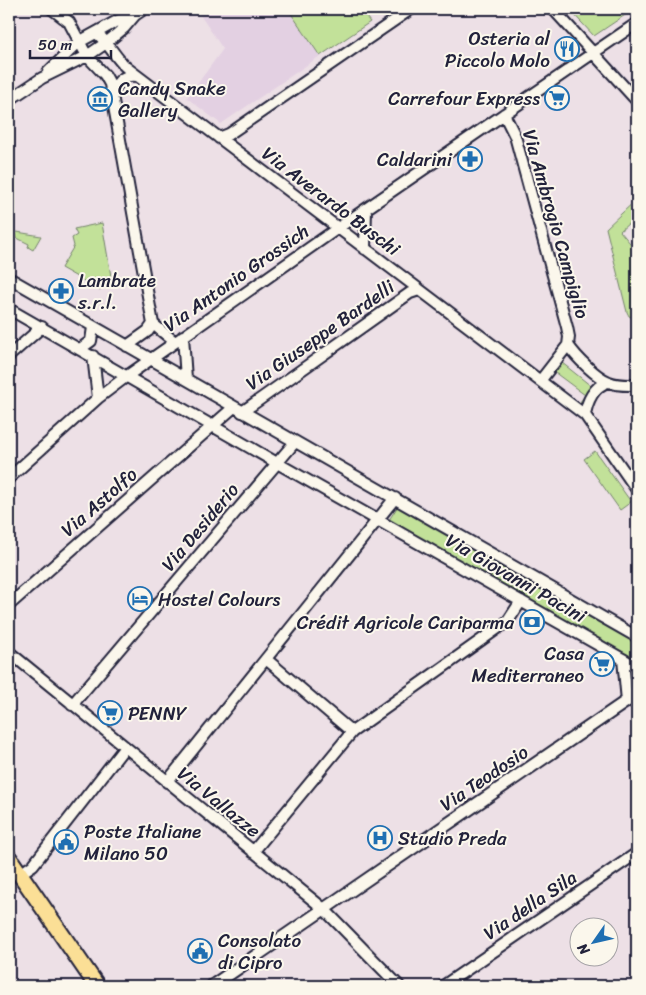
<svg xmlns="http://www.w3.org/2000/svg" width="646" height="995" font-family="Sriracha,sans-serif">
	<style>
		.built { fill: #e3d0e2 }
		.green { fill: #c2e199; stroke: #72826a }
		.lines { fill: none; stroke-linecap: round; stroke-linejoin: round }
		.minor-casing { stroke: #22223b; stroke-width: 14 }
		.tertiary-casing { stroke: #22223b; stroke-width: 15 }
		.primary-casing { stroke: #22223b; stroke-width: 19 }
		.minor { stroke: #fbf7ec; stroke-width: 10 }
		.tertiary { stroke: #fbf7ec; stroke-width: 11 }
		.primary { stroke: #fbdf96; stroke-width: 15 }
		.labels { text-anchor: middle; dominant-baseline: central; stroke-width: 4; stroke-linejoin: round; paint-order: stroke }
		.poi-label { font-size: 19px; fill: #22223b; stroke: #fbf7ec; text-anchor: start }
		.street-label { font-size: 19px; fill: #22223b; stroke: #fbf7ec }
	</style>
	<rect width="100%" height="100%" fill="#ede0e6"/>
	<filter id="ink" filterUnits="userSpaceOnUse"><feTurbulence type="fractalNoise" baseFrequency=".02" numOctaves="2"/><feDisplacementMap in="SourceGraphic" scale="10" xChannelSelector="R" yChannelSelector="G"/><feConvolveMatrix kernelMatrix="1 2 1 2 8 2 1 2 1" color-interpolation-filters="sRGB"/></filter>
	<g filter="url(#ink)">
		<path class="built" d="M196 9H288L320 56 221 124 187 98 223 49Z"/>
		<path class="green" d="M288 9H360L370 22 320 56Z
			M569 9H634L594 36Z
			M637 199V216L620 231 635 249 637 248V320L629 316 627 312 606 228Z
			M102 223 112 282 104 283 100 290 61 268 74 246 72 238 77 235 74 229Z
			M17 232 41 236 33 250 28 247 29 244 15 237Z
			M561 362 591 386 598 379 581 404 580 402 585 395 554 372 549 378 548 377Z
			M595 451 631 502 620 510 584 459Z
			M398 506 637 642V661L389 520Z"/>
		<g class="lines">
			<defs>
				<path id="minor" d="M52 9 69 22 87 56 105 75 110 84 153 324
					M553 9 637 101
					M96 33C108 41 115 58 127 68L585 415 637 490
					M48 72 79 42 119 20 135 15 144 9
					M113 95C116 82 123 74 137 76
					M9 100 42 78 87 56 106 43 124 28 135 15
					M504 114 515 136 567 327 569 337 568 345
					M219 138 229 134 411 9
					M365 249 366 209
					M9 278 637 637
					M9 309 277 463 637 667
					M153 324 175 342
					M183 336 186 379
					M568 345C576 357 596 377 609 382 618 386 628 385 637 385
					M127 346 148 331 153 324
					M80 349 91 341 93 327
					M9 356 42 327
					M93 356 98 398
					M540 381 568 345
					M242 412 410 293 419 290
					M585 415C587 401 594 386 608 382
					M9 478 98 398 127 376 338 228 637 23
					M9 605 234 407
					M9 652 324 909 399 986
					M266 659 352 732
					M623 659 627 701
					M72 705 295 442
					M167 782 395 498
					M253 852 352 732 508 621 521 601
					M20 874 33 865 125 747
					M443 986 637 853"/>
				<path id="tertiary" d="M212 986 637 694"/>
				<path id="primary" d="M9 858 97 986"/>
			</defs>
			<use href="#minor" class="minor-casing"/>
			<use href="#tertiary" class="tertiary-casing"/>
			<use href="#primary" class="primary-casing"/>
			<use href="#minor" class="minor"/>
			<use href="#tertiary" class="tertiary"/>
			<use href="#primary" class="primary"/>
		</g>
	</g>
	<defs>
		<symbol id="restaurant-ring" viewBox="-11 -11 22 22"><circle r="9.5" fill="#fbf7ec" stroke="#1f6fb2" stroke-width="1.5"/><path d="M-5-6h1v4h1v-4h1v4h1v-4h1v5L-1.5 .5V6h-2V.5L-5-1ZM5-6V6H3V1.5H1.5Q1.5-4 5-6Z" fill="#1f6fb2"/></symbol>
		<symbol id="supermarket-ring" viewBox="-11 -11 22 22"><circle r="9.5" fill="#fbf7ec" stroke="#1f6fb2" stroke-width="1.5"/><path d="M-6-5.5h2.5l.6 2H6L4.5 2H-2.5L-4.4-4H-6ZM-1.5 3.2a1.3 1.3 0 1 0 .1 0ZM3 3.2a1.3 1.3 0 1 0 .1 0Z" fill="#1f6fb2"/></symbol>
		<symbol id="museum-ring" viewBox="-11 -11 22 22"><circle r="9.5" fill="#fbf7ec" stroke="#1f6fb2" stroke-width="1.5"/><path d="M0-6L6-3V-2H-6V-3ZM-5-1h2V3h-2ZM-1-1h2V3h-2ZM3-1h2V3H3ZM-6 4H6V6H-6Z" fill="#1f6fb2"/></symbol>
		<symbol id="pharmacy-ring" viewBox="-11 -11 22 22"><circle r="9.5" fill="#fbf7ec" stroke="#1f6fb2" stroke-width="1.5"/><path d="M-2-6h4v4h4v4h-4v4h-4v-4h-4v-4h4Z" fill="#1f6fb2"/></symbol>
		<symbol id="hotel-ring" viewBox="-11 -11 22 22"><circle r="9.5" fill="#fbf7ec" stroke="#1f6fb2" stroke-width="1.5"/><path d="M-6-4.5h1.5V1H6V5H4.5V3h-9V5H-6ZM-4 0a1.8 1.8 0 1 1 3.6 0ZM.5 0V-2.5h3Q6-2.5 6 0Z" fill="#1f6fb2"/></symbol>
		<symbol id="bank-ring" viewBox="-11 -11 22 22"><circle r="9.5" fill="#fbf7ec" stroke="#1f6fb2" stroke-width="1.5"/><path d="M-6-4H6V4H-6ZM0-2.3a2.3 2.3 0 1 0 0 4.6a2.3 2.3 0 1 0 0-4.6Z" fill="#1f6fb2"/></symbol>
		<symbol id="hospital-ring" viewBox="-11 -11 22 22"><circle r="9.5" fill="#fbf7ec" stroke="#1f6fb2" stroke-width="1.5"/><path d="M-5-5h3v3.5h4V-5h3V5h-3V1.5h-4V5h-3Z" fill="#1f6fb2"/></symbol>
		<symbol id="civic-ring" viewBox="-11 -11 22 22"><circle r="9.5" fill="#fbf7ec" stroke="#1f6fb2" stroke-width="1.5"/><path d="M-.6-6.5H3V-4.5H.6V-3L4-1V1h2V6H-6V1h2V-1L-.6-3ZM-1.2 2.5V6h2.4V2.5Z" fill="#1f6fb2"/></symbol>
	</defs>
	<g fill-rule="evenodd">
		<use href="#restaurant-ring" x="553" y="35" width="28" height="28"/>
		<use href="#supermarket-ring" x="543" y="84" width="28" height="28"/>
		<use href="#museum-ring" x="86" y="85" width="28" height="28"/>
		<use href="#pharmacy-ring" x="456" y="145" width="28" height="28"/>
		<use href="#pharmacy-ring" x="47" y="277" width="28" height="28"/>
		<use href="#hotel-ring" x="126" y="585" width="28" height="28"/>
		<use href="#bank-ring" x="518" y="608" width="28" height="28"/>
		<use href="#supermarket-ring" x="588" y="650" width="28" height="28"/>
		<use href="#supermarket-ring" x="96" y="699" width="28" height="28"/>
		<use href="#hospital-ring" x="366" y="824" width="28" height="28"/>
		<use href="#civic-ring" x="52" y="828" width="28" height="28"/>
		<use href="#civic-ring" x="186" y="937" width="28" height="28"/>
	</g>
	<g class="labels">
		<g class="poi-label">
			<text x="550" y="38" text-anchor="end">Osteria al<tspan x="550" dy="22">Piccolo Molo</tspan></text>
			<text x="118" y="88">Candy Snake<tspan x="118" dy="22">Gallery</tspan></text>
			<text x="540" y="98" text-anchor="end">Carrefour Express</text>
			<text x="452" y="159" text-anchor="end">Caldarini</text>
			<text x="78" y="280">Lambrate<tspan x="78" dy="22">s.r.l.</tspan></text>
			<text x="158" y="599">Hostel Colours</text>
			<text x="514" y="622" text-anchor="end">Crédit Agricole Cariparma</text>
			<text x="584" y="653" text-anchor="end">Casa<tspan x="584" dy="22">Mediterraneo</tspan></text>
			<text x="128" y="713">PENNY</text>
			<text x="84" y="831">Poste Italiane<tspan x="84" dy="22">Milano 50</tspan></text>
			<text x="398" y="838">Studio Preda</text>
			<text x="218" y="940">Consolato<tspan x="218" dy="22">di Cipro</tspan></text>
		</g>
		<g class="street-label">
			<text transform="translate(331 201) rotate(37)">Via Averardo Buschi</text>
			<text transform="translate(556 224) rotate(74)">Via Ambrogio Campiglio</text>
			<text transform="translate(236 278) rotate(-35)">Via Antonio Grossich</text>
			<text transform="translate(320 335) rotate(-35)">Via Giuseppe Bardelli</text>
			<text transform="translate(99 502) rotate(-41)">Via Astolfo</text>
			<text transform="translate(200 527) rotate(-50)">Via Desiderio</text>
			<text transform="translate(516 578) rotate(30)">Via Giovanni Pacini</text>
			<text transform="translate(484 778) rotate(-34)">Via Teodosio</text>
			<text transform="translate(219 802) rotate(39)">Via Vallazze</text>
			<text transform="translate(530 905) rotate(-34)">Via della Sila</text>
		</g>
	</g>
	<rect width="646" height="995" fill="none" stroke="#fbf7ec" stroke-width="30"/>
	<rect x="15" y="15" width="616" height="965" fill="none" stroke="#22223b" stroke-width="2" filter="url(#ink)"/>
	<g transform="translate(594 942) rotate(236)"><circle r="24" fill="#fbf7ec" stroke="#a4a2a5"/>
	<path d="M0-4L9 19L0 12L-9 19Z" fill="#1f6fb2"/>
	<text y="-8" font-size="14" font-weight="bold" text-anchor="middle" fill="#22223b">N</text>
	</g>
	<path d="M30 50v8h81v-8" fill="none" stroke="#22223b" stroke-width="2.5"/>
	<text x="38" y="50" font-size="15" fill="#22223b" stroke="#fbf7ec" stroke-width="4" paint-order="stroke">50 m</text>
</svg>
